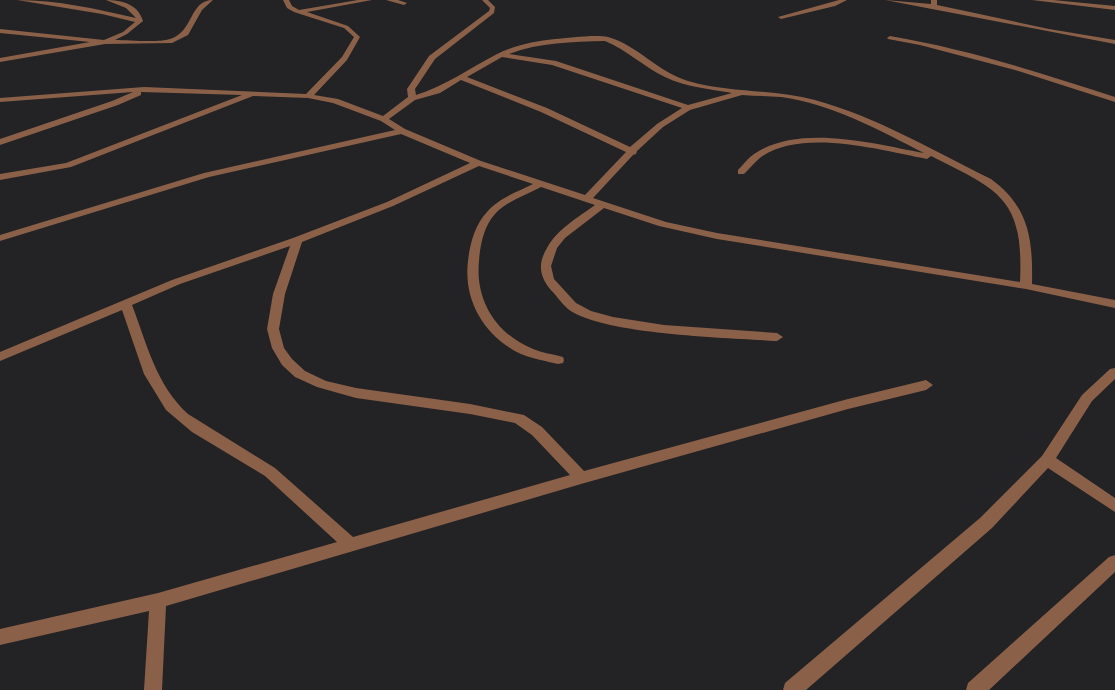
<svg xmlns="http://www.w3.org/2000/svg" width="1115" height="690" font-family="Georgia,serif">
	<style>
		.lines { fill: none; stroke-linecap: round; stroke-linejoin: round }
		.minor { fill: #8b6049; fill-rule: evenodd }
	</style>
	<rect width="100%" height="100%" fill="#232225"/>
	<g class="lines">
		<path class="minor" d="M17 0C57 0 97 9 136 18L126 8 106 0C122 0 138 4 143 21L127 34 115 40C129 40 158 43 170 39 194 32 189 0 213 0L202 10 188 35 172 43 105 44 0 62V58L90 42 0 33V29L104 40 123 32 135 22 102 14Z
			M283 0H289L292 6 299 10 358 0H372L307 12 348 26 360 37 347 60 314 95 338 99 383 116 408 97 407 89 429 56 489 11 490 8 482 0H488L495 7 494 13 435 59 415 89 416 95C445 86 470 68 497 54 515 45 535 41 555 39 568 38 596 34 608 37 637 45 658 72 688 81 729 93 773 89 815 100 877 117 934 151 991 179 1029 207 1033 239 1032 284L1115 300V308L1026 289 717 239 659 226 604 208 565 238 557 248 551 266 554 279 576 303 591 311 613 317 664 325 777 333 783 337 777 341C731 338 602 335 568 309 561 303 556 295 550 289 539 275 538 263 547 248 557 229 579 217 595 205L541 187C526 195 507 201 495 214 484 226 480 245 479 261 475 300 496 334 533 349 542 353 553 354 563 357L564 360 563 363 558 364C546 361 533 359 521 354 485 337 463 301 468 261 470 243 475 225 487 212 499 198 517 192 533 184L479 166 393 206 302 242 285 294 279 329 284 348 292 359 305 371 326 381 356 388 470 404 524 415 542 427 584 471 848 399 926 380 933 385 926 390 848 409 581 484 166 606 162 690H144L149 611 0 645V629L158 593 337 542 265 476 192 432 166 410 144 374 122 310 0 361V352L172 280 293 238 387 202 470 163 401 134 209 177 0 241V235L204 173 395 130 381 121 333 103 308 98 253 96 71 167 0 180V174L66 163 242 95 141 92V95L118 105 0 145V139L112 101 133 92 0 102V98L144 87 306 94 342 57 354 37 344 28 294 12 287 8ZM605 41C627 50 644 67 665 77 686 87 709 89 732 93L688 105 556 61 509 54C540 42 572 42 605 41ZM502 57 552 65 682 108 657 124 630 147 547 108 467 77ZM461 80 541 112 626 152 585 195 481 161 405 129 389 119 415 100 440 93ZM742 95C755 96 768 96 781 97 832 104 879 130 924 153 875 144 799 123 754 154 748 158 743 165 738 170V174H744C749 169 755 162 761 157 803 128 880 150 927 159L931 156C999 190 1024 198 1020 282L717 233 666 222 593 198 633 155 636 154 637 151 663 127 690 110ZM290 246 273 294 267 329 272 348 282 365 295 377 317 387 356 398 470 414 515 423 532 435 570 475 353 537 275 468 188 414C156 385 147 344 132 305L180 284Z
			M386 0H398L407 3 404 5Z
			M839 0H847L835 6 781 19 778 17Z
			M885 0 931 4V0H937V5L1049 29 1115 40V44Z
			M1032 0H1053L1115 6V10Z
			M890 36C967 49 1041 73 1115 97V102L1015 70 920 45 888 39 887 38Z
			M1115 368V379L1092 401 1056 458 1115 498V512L1048 468 992 528 806 690H783L785 683 980 518 1042 456 1082 395 1110 369Z
			M1115 555V572L989 690H966L968 683 1109 557Z"/>
	</g>
</svg>
